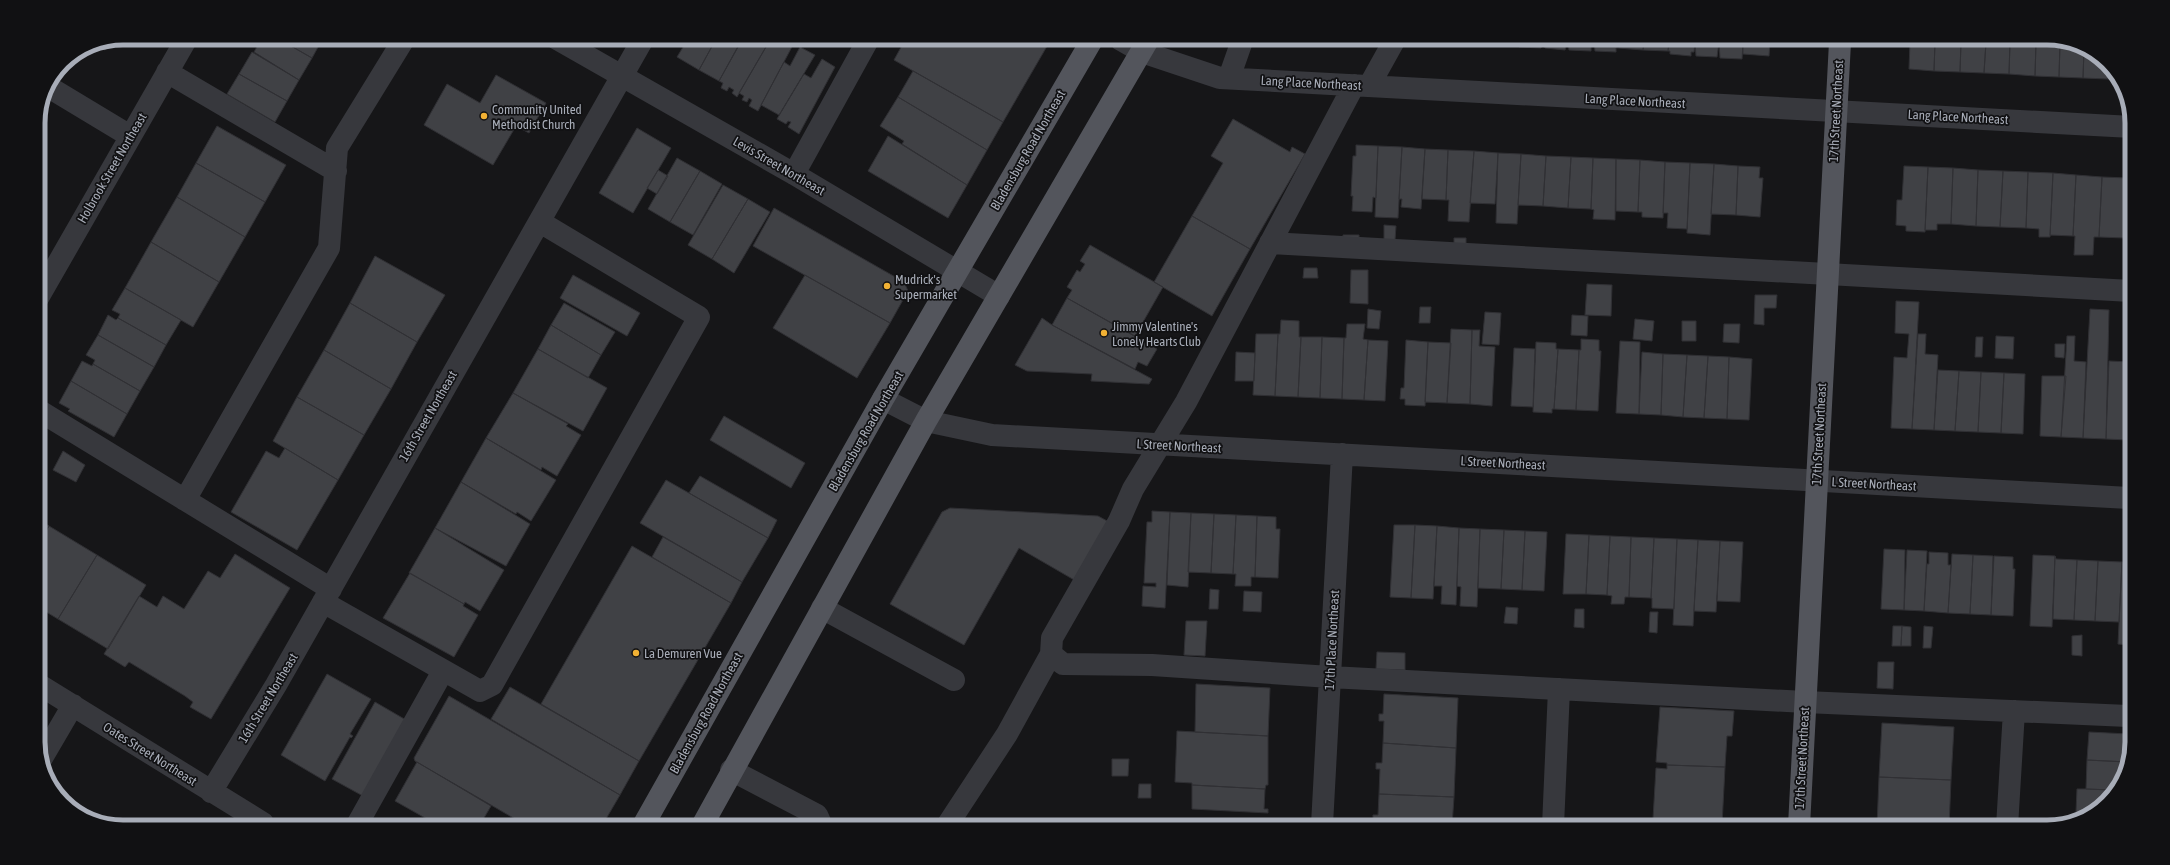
<svg xmlns="http://www.w3.org/2000/svg" width="2170" height="865" font-family="'Asap Condensed',sans-serif">
	<style>
		.building { fill: #404145; stroke: #303034 }
		.lines { fill: none; stroke-linecap: round; stroke-linejoin: round }
		.minor { stroke: #37383d; stroke-width: 22 }
		.major { stroke: #53555c; stroke-width: 22 }
		.poi-dot { fill: #f2b134; stroke: #111113; stroke-width: 1.5 }
		.labels { text-anchor: middle; dominant-baseline: central; stroke-width: 3.5; stroke-linejoin: round; paint-order: stroke }
		.street-label { font-size: 13px; fill: #a8adb8; stroke: #111113 }
		.poi-label { font-size: 13px; fill: #a8adb8; stroke: #111113; text-anchor: start }
		.rim { fill: none; stroke: #a8adb8; stroke-width: 5 }
	</style>
	<rect width="100%" height="100%" fill="#161618"/>
	<path class="building" d="M262 38H277L312 58 299 80 254 52Z
		M277 38H323L312 58Z
		M688 39H716L699 70 677 57Z
		M716 39H742L719 81 699 70Z
		M752 39 770 40 737 97 732 93 734 90 729 87 727 91 721 88 723 83 719 81 742 40 750 45Z
		M111 40 105 50 95 44Z
		M770 40 795 41 758 111 749 106 752 100 749 98 747 102 742 100 744 96 739 93Z
		M905 40H1049L1050 41 1003 122 894 60Z
		M1444 41H1466V43Z
		M1543 41 1541 48 1519 47 1520 42H1518Z
		M1543 41H1568V46H1566L1565 50 1545 48Z
		M1568 41H1594L1593 46H1591V51L1569 50Z
		M1594 41H1618V48H1616V52L1595 51Z
		M1618 41 1644 42 1643 50 1618 48Z
		M1644 42H1669L1668 51 1643 50Z
		M1669 42H1695L1694 52H1691V56L1670 54V51H1668Z
		M1695 42H1719L1717 57 1696 56Z
		M1719 42H1743L1742 59 1720 58Z
		M1743 42H1770L1769 56 1743 54Z
		M1910 42H1935L1934 71 1909 69Z
		M1935 42H1961L1960 72 1934 71Z
		M1961 42H1986L1984 73 1960 72Z
		M1986 42H2010L2009 74 1984 73Z
		M2010 42H2036L2035 76 2009 74Z
		M2036 42 2060 43 2059 77 2035 76Z
		M2060 43H2075L2084 49 2083 78 2059 77Z
		M800 47 815 55 779 115 761 105 784 62 790 66Z
		M2084 49 2109 67 2108 79 2083 78Z
		M252 52 299 80 287 101 239 74Z
		M822 59 835 67 799 134 788 127 791 122 788 121 786 124 777 119 804 74 811 78Z
		M2109 67 2115 71 2118 80 2108 79Z
		M913 71 1003 122 987 150 898 97Z
		M239 74 287 101 275 122 227 94Z
		M496 75 546 103 529 133 516 126 493 165 424 125 447 84 480 103Z
		M898 97 987 150 967 185 902 144 904 141 880 126Z
		M1233 119 1290 152 1292 147 1305 154 1250 249 1192 216 1223 163 1211 156Z
		M217 126 286 165 265 202 196 163Z
		M637 128 671 148 633 213 599 193Z
		M888 136 967 185 948 218 868 171Z
		M1356 145 1378 146 1376 198 1373 197 1372 212 1352 211 1353 196H1351L1353 156H1356Z
		M1378 146 1402 147 1398 218 1375 217Z
		M1402 147 1425 149 1421 209 1401 207 1402 199H1399Z
		M1425 149 1448 150 1446 200 1422 199Z
		M1448 150 1474 151 1469 222 1448 221 1449 200H1446Z
		M1474 151 1498 153 1495 204 1470 203Z
		M1498 153 1521 154 1517 224 1496 223Z
		M1521 154 1546 156 1543 206 1518 205Z
		M1546 156 1571 157 1568 208 1543 206Z
		M1571 157 1593 158 1591 209 1568 208Z
		M677 158 700 171 670 222 648 209Z
		M1593 158 1616 159 1615 220 1593 219 1594 210 1591 209Z
		M1616 159 1640 160 1638 212 1616 211Z
		M1640 160 1665 162 1663 218 1642 217V212H1638Z
		M1665 162 1690 163 1687 229 1667 228 1668 213H1663Z
		M196 163 265 202 245 237 177 197Z
		M1690 163 1714 164 1710 235 1687 233Z
		M1714 164 1738 166 1736 215 1711 214Z
		M1738 166 1760 167 1759 178H1763L1760 217 1736 215Z
		M1904 166 1928 167 1925 232 1906 231V226L1896 225 1897 200H1902Z
		M1928 167 1953 168 1951 224H1937V230H1925Z
		M1953 168 1978 170 1976 226 1951 224Z
		M658 170 668 176 657 194 647 188Z
		M1978 170 2003 171 2000 227 1976 226Z
		M700 171 722 184 693 235 670 222Z
		M2003 171 2028 172 2026 228 2000 227Z
		M2028 172 2053 173 2050 237H2039V229L2026 228Z
		M2053 173 2076 175 2073 236 2050 235Z
		M2076 175 2102 177 2099 237H2094L2093 255H2074L2075 236H2073Z
		M2102 177 2127 178 2125 238 2099 237Z
		M2127 178H2131V239L2125 238Z
		M723 185 748 199 712 259 688 245Z
		M177 197 245 237 219 282 151 242Z
		M748 199 770 212 734 273 712 259Z
		M774 208 904 282 908 291 890 323 753 246Z
		M1192 216 1250 249 1212 316 1154 282Z
		M1384 225 1396 226 1395 240H1384Z
		M1343 235H1359V245H1343Z
		M1454 238H1466V250H1454Z
		M151 242 219 282 193 327 125 288Z
		M1090 245 1163 287 1135 336 1067 298 1072 290 1067 287 1077 270 1080 272 1085 264 1080 261Z
		M375 256 445 295 417 342 350 303Z
		M1304 268H1317L1318 278H1303Z
		M1351 270H1368V304L1350 303Z
		M573 275 640 313 627 336 560 298Z
		M805 275 890 323 857 378 773 328Z
		M1587 284 1612 285 1611 316 1585 315Z
		M125 288 181 320 166 345 118 318 120 314 112 310Z
		M1755 295H1777L1776 308H1764V325L1754 324Z
		M1067 298 1157 349 1147 366 1138 362 1135 369 1052 325Z
		M1896 301 1919 302 1912 429 1891 428 1894 357 1907 358 1909 334 1895 333Z
		M350 303 417 342 391 389 324 350Z
		M564 303 615 332 601 355 551 325Z
		M1420 307H1431L1430 323H1419Z
		M1368 309 1381 311 1379 329 1367 328Z
		M2090 309 2109 310 2106 439 2083 438Z
		M1485 312 1501 313 1499 345 1482 344Z
		M108 315 116 320 118 318 166 345 154 367 98 335Z
		M1572 315 1588 316 1587 336 1571 335Z
		M1042 318 1052 325 1152 379 1149 384 1091 381 1092 374 1027 371 1015 365Z
		M1635 319 1654 321 1652 341 1633 339Z
		M1281 320 1299 321V337H1301L1298 397 1275 396 1278 334H1280Z
		M1682 321H1696V341H1682Z
		M1347 324H1365L1363 339 1368 340 1364 400 1342 399 1344 338H1346Z
		M1724 324H1740L1739 343 1723 342Z
		M551 325 601 355 588 378 538 349Z
		M1451 329 1472 330 1470 404 1447 403Z
		M1472 330H1480L1479 346 1495 347 1492 406 1470 404Z
		M1256 334H1278L1275 396 1253 395Z
		M1918 334H1926L1925 354 1938 355 1934 430 1912 429Z
		M98 335 154 367 140 391 93 364 95 360 86 355Z
		M1996 336 2014 337 2013 359 1995 358Z
		M2067 336H2075L2074 361 2086 362 2083 438 2061 437Z
		M1301 337H1322L1320 398 1298 397Z
		M1322 337 1344 338 1342 399 1320 398Z
		M1976 337H1983L1982 357H1975Z
		M1581 339 1599 340V351H1601L1598 411 1576 410 1579 350H1581Z
		M1368 340 1388 341 1385 401 1364 400Z
		M1406 340 1428 342 1425 406 1405 405V399H1400L1401 388H1404Z
		M1620 341 1640 342 1639 414 1616 413Z
		M1428 342 1451 343 1447 403 1425 402Z
		M1536 342 1556 343V349H1558L1554 409H1552V413L1533 412Z
		M2055 344H2065L2064 358 2055 357Z
		M1514 348 1535 349 1533 407 1511 406Z
		M538 349 607 388 583 431 513 393Z
		M1558 349 1579 350 1576 410 1554 409Z
		M324 350 391 389 364 435 297 397Z
		M1236 352 1255 353 1254 381H1235Z
		M1642 352 1663 354 1661 415 1639 414Z
		M1663 354 1687 355 1683 417 1661 415Z
		M1687 355 1708 356 1704 418 1683 417Z
		M1708 356 1729 357 1727 419 1704 418Z
		M1729 357 1752 359 1749 420 1727 419Z
		M82 361 92 366 93 364 140 391 127 414 71 381Z
		M2109 361 2130 362 2128 440 2106 439Z
		M1938 370 1959 371 1955 431 1934 430Z
		M1959 371 1981 372 1978 432 1955 431Z
		M1981 372 2004 373 2001 433 1978 432Z
		M2004 373 2025 374 2023 434 2001 433Z
		M2042 376H2066L2061 437 2040 436Z
		M71 381 127 414 114 437 68 411 70 409 59 403Z
		M513 393 568 424 566 426 581 435 557 476 542 467 541 470 486 438Z
		M297 397 364 435 338 480 273 441Z
		M724 416 805 463 791 488 710 440Z
		M486 438 556 480 531 521 517 512 516 514 461 482Z
		M285 448 338 480 297 550 231 512 266 451 279 458Z
		M63 451 85 465 76 482 53 470Z
		M700 476 777 520 768 538 689 493Z
		M666 480 768 538 742 582 640 523Z
		M461 482 530 524 506 566 435 528Z
		M950 508 1098 516 1109 522 1076 581 1019 548 964 645 890 604 942 512Z
		M1152 511 1170 512 1165 608 1142 606 1143 586 1156 587V583H1144L1147 522H1152Z
		M1170 512 1191 513 1188 587 1167 585Z
		M1191 513 1214 514 1211 573 1188 572Z
		M1214 514 1236 515 1233 574 1211 573Z
		M1236 515 1257 516 1255 577H1251V586H1235L1236 574H1233Z
		M1257 516 1276 517V529H1280L1278 578 1255 577Z
		M38 519 49 526 38 544Z
		M1394 525H1415L1411 598 1390 597Z
		M1415 525 1437 526 1433 599 1411 598Z
		M49 526 97 555 58 619 38 607V544Z
		M1437 526 1459 528 1456 605 1441 604 1442 586H1434Z
		M435 528 504 570 480 611 465 602 464 604 409 573Z
		M1459 528 1480 529 1477 607 1460 606 1461 587 1457 586Z
		M1480 529 1504 530 1501 589 1478 588Z
		M1504 530 1525 531 1522 590 1501 589Z
		M1525 531 1547 532 1544 591 1522 590Z
		M1566 534 1589 535 1586 594H1563Z
		M1589 535 1610 536 1607 595 1586 594Z
		M1610 536 1631 537 1629 597H1625L1624 604H1611L1612 596 1607 595Z
		M663 537 742 582 731 603 652 557Z
		M1631 537 1654 538 1651 598 1629 597Z
		M1654 538 1677 539 1674 609 1652 608V598H1651Z
		M1677 539 1698 540 1693 626 1673 625Z
		M1698 540 1720 541 1716 612 1694 611Z
		M1720 541 1743 542 1740 602 1717 601Z
		M632 546 731 603 639 761 541 704Z
		M1884 549 1905 550 1904 610 1881 609Z
		M1907 550 1927 551 1924 611 1904 610Z
		M1929 552 1948 553V565H1951L1948 613 1924 611 1927 564H1929Z
		M235 554 290 588 211 719 190 707 193 702 185 696 129 662 125 667 104 654 139 596 157 607 163 596 184 609 208 571 220 578Z
		M1952 554 1973 555 1970 614 1948 613Z
		M97 555 146 585 108 649 58 619Z
		M1973 555 1993 556 1991 615 1970 614Z
		M2033 555 2055 556 2052 627 2030 626Z
		M1994 556 2013 557V569H2015L2013 616 1991 615Z
		M2055 556 2056 559 2077 560 2074 620 2053 619Z
		M2077 560 2098 561 2095 621 2074 620Z
		M2098 561 2122 562 2119 622 2095 621Z
		M2122 562 2129 563 2128 645 2118 644Z
		M410 573 464 604 463 606 478 615 454 657 383 618Z
		M1210 589 1219 590 1218 609H1209Z
		M1244 591 1262 592 1261 612 1243 611Z
		M1506 607 1518 608 1517 624 1504 623Z
		M1575 609H1584V628L1574 627Z
		M1650 612H1658L1657 633 1649 632Z
		M1186 621H1207L1205 656 1184 655Z
		M1893 626H1902L1901 646H1892Z
		M1902 626 1911 627V646H1901Z
		M1924 626 1933 627 1931 648H1923Z
		M2082 635V656L2072 655V636Z
		M1377 652 1405 653V670L1376 669Z
		M1878 662H1894L1893 689 1877 688Z
		M327 674 371 699 350 734 353 736 351 738 350 737 325 781 281 755Z
		M1196 684 1270 688 1268 736 1195 732Z
		M510 687 639 761 620 795 491 719Z
		M1384 694 1458 698 1456 748 1383 743 1384 721H1379V714H1383Z
		M449 696 620 795 603 824 522 823 415 761 414 758Z
		M375 702 406 720 363 796 332 779Z
		M1660 707 1734 711 1732 736H1727L1725 767 1667 765V763L1656 762Z
		M1882 723 1954 727 1951 780 1879 777Z
		M1177 731 1268 736V785H1266L1265 789 1192 785V783L1175 782Z
		M2089 732 2128 734 2127 762 2087 760Z
		M1383 743 1456 748 1454 797 1379 794 1380 769H1376V763H1382Z
		M1112 759H1129L1128 776H1112Z
		M2087 760 2127 762V770L2112 790 2086 789Z
		M417 762 491 806 481 823H434L395 801Z
		M1667 765 1725 767 1722 825 1664 822 1665 819H1653L1656 768 1667 769Z
		M1879 777 1951 780 1949 827H1877Z
		M1139 784H1151V798H1138Z
		M1192 785 1265 789 1264 809H1268V813L1192 809Z
		M2077 789H2086L2112 790 2095 813 2085 816V812H2076Z
		M56 793 83 810 81 812 56 794Z
		M1379 794 1454 797 1452 826 1378 825 1379 823 1373 822V815H1378Z
		M83 810 100 820 104 822H95L81 812Z
		M1664 822 1722 825V826H1664Z"/>
	<g class="lines">
		<path class="minor" d="M557 39 794 174 999 296
			M1121 40 1142 52 1220 78 2132 127
			M167 72 336 171
			M1229 78 1242 41
			M1354 85 1186 402 1133 489 1119 521 1052 638 1051 654 1063 664 1152 665 1330 677 1805 702 2128 716
			M47 86 130 136
			M1369 86 1394 41
			M794 174 868 40
			M1270 243 2131 291
			M38 298 187 38
			M883 399 926 421 992 435 2129 498
			M38 410 331 589
			M185 500 329 248 337 148 404 39
			M323 602 480 691 492 685 699 317 540 222
			M822 608 954 680
			M38 684 263 823
			M42 758 73 705
			M731 770 817 815 821 824
			M211 792 276 685 643 39
			M358 823 443 671
			M948 824 1007 734 1051 654
			M1322 825 1342 454
			M1553 826 1559 689
			M2007 827 2014 711"/>
		<path class="major" d="M644 824 883 399 1092 40
			M703 824 926 421 1148 40
			M1799 826 1840 42"/>
	</g>
	<g class="poi-dot">
		<circle cx="484" cy="116" r="4"/>
		<circle cx="887" cy="286" r="4"/>
		<circle cx="1104" cy="333" r="4"/>
		<circle cx="636" cy="653" r="4"/>
	</g>
	<g class="labels">
		<g class="street-label">
			<text transform="translate(1311 83) rotate(3)">Lang Place Northeast</text>
			<text transform="translate(1635 101) rotate(3)">Lang Place Northeast</text>
			<text transform="translate(1836 111) rotate(-87)">17th Street Northeast</text>
			<text transform="translate(1958 117) rotate(3)">Lang Place Northeast</text>
			<text transform="translate(1028 150) rotate(-60)">Bladensburg Road Northeast</text>
			<text transform="translate(779 166) rotate(30)">Levis Street Northeast</text>
			<text transform="translate(112 168) rotate(-60)">Holbrook Street Northeast</text>
			<text transform="translate(428 416) rotate(-60)">16th Street Northeast</text>
			<text transform="translate(866 431) rotate(-60)">Bladensburg Road Northeast</text>
			<text transform="translate(1819 434) rotate(-87)">17th Street Northeast</text>
			<text transform="translate(1179 446) rotate(3)">L Street Northeast</text>
			<text transform="translate(1503 463) rotate(3)">L Street Northeast</text>
			<text transform="translate(1874 484) rotate(3)">L Street Northeast</text>
			<text transform="translate(1332 640) rotate(-87)">17th Place Northeast</text>
			<text transform="translate(268 698) rotate(-59)">16th Street Northeast</text>
			<text transform="translate(706 713) rotate(-61)">Bladensburg Road Northeast</text>
			<text transform="translate(150 754) rotate(32)">Oates Street Northeast</text>
			<text transform="translate(1802 758) rotate(-87)">17th Street Northeast</text>
		</g>
		<g class="poi-label">
			<text x="492" y="109">Community United<tspan x="492" dy="15">Methodist Church</tspan></text>
			<text x="895" y="279">Mudrick's<tspan x="895" dy="15">Supermarket</tspan></text>
			<text x="1112" y="326">Jimmy Valentine's<tspan x="1112" dy="15">Lonely Hearts Club</tspan></text>
			<text x="644" y="653">La Demuren Vue</text>
		</g>
	</g>
	<path d="M0 0H2170V865H0ZM123 45H2047A78 78 0 0 1 2125 123V742A78 78 0 0 1 2047 820H123A78 78 0 0 1 45 742V123A78 78 0 0 1 123 45Z" fill="#111113" fill-rule="evenodd"/>
	<path class="rim" d="M123 45H2047A78 78 0 0 1 2125 123V742A78 78 0 0 1 2047 820H123A78 78 0 0 1 45 742V123A78 78 0 0 1 123 45Z"/>
</svg>
